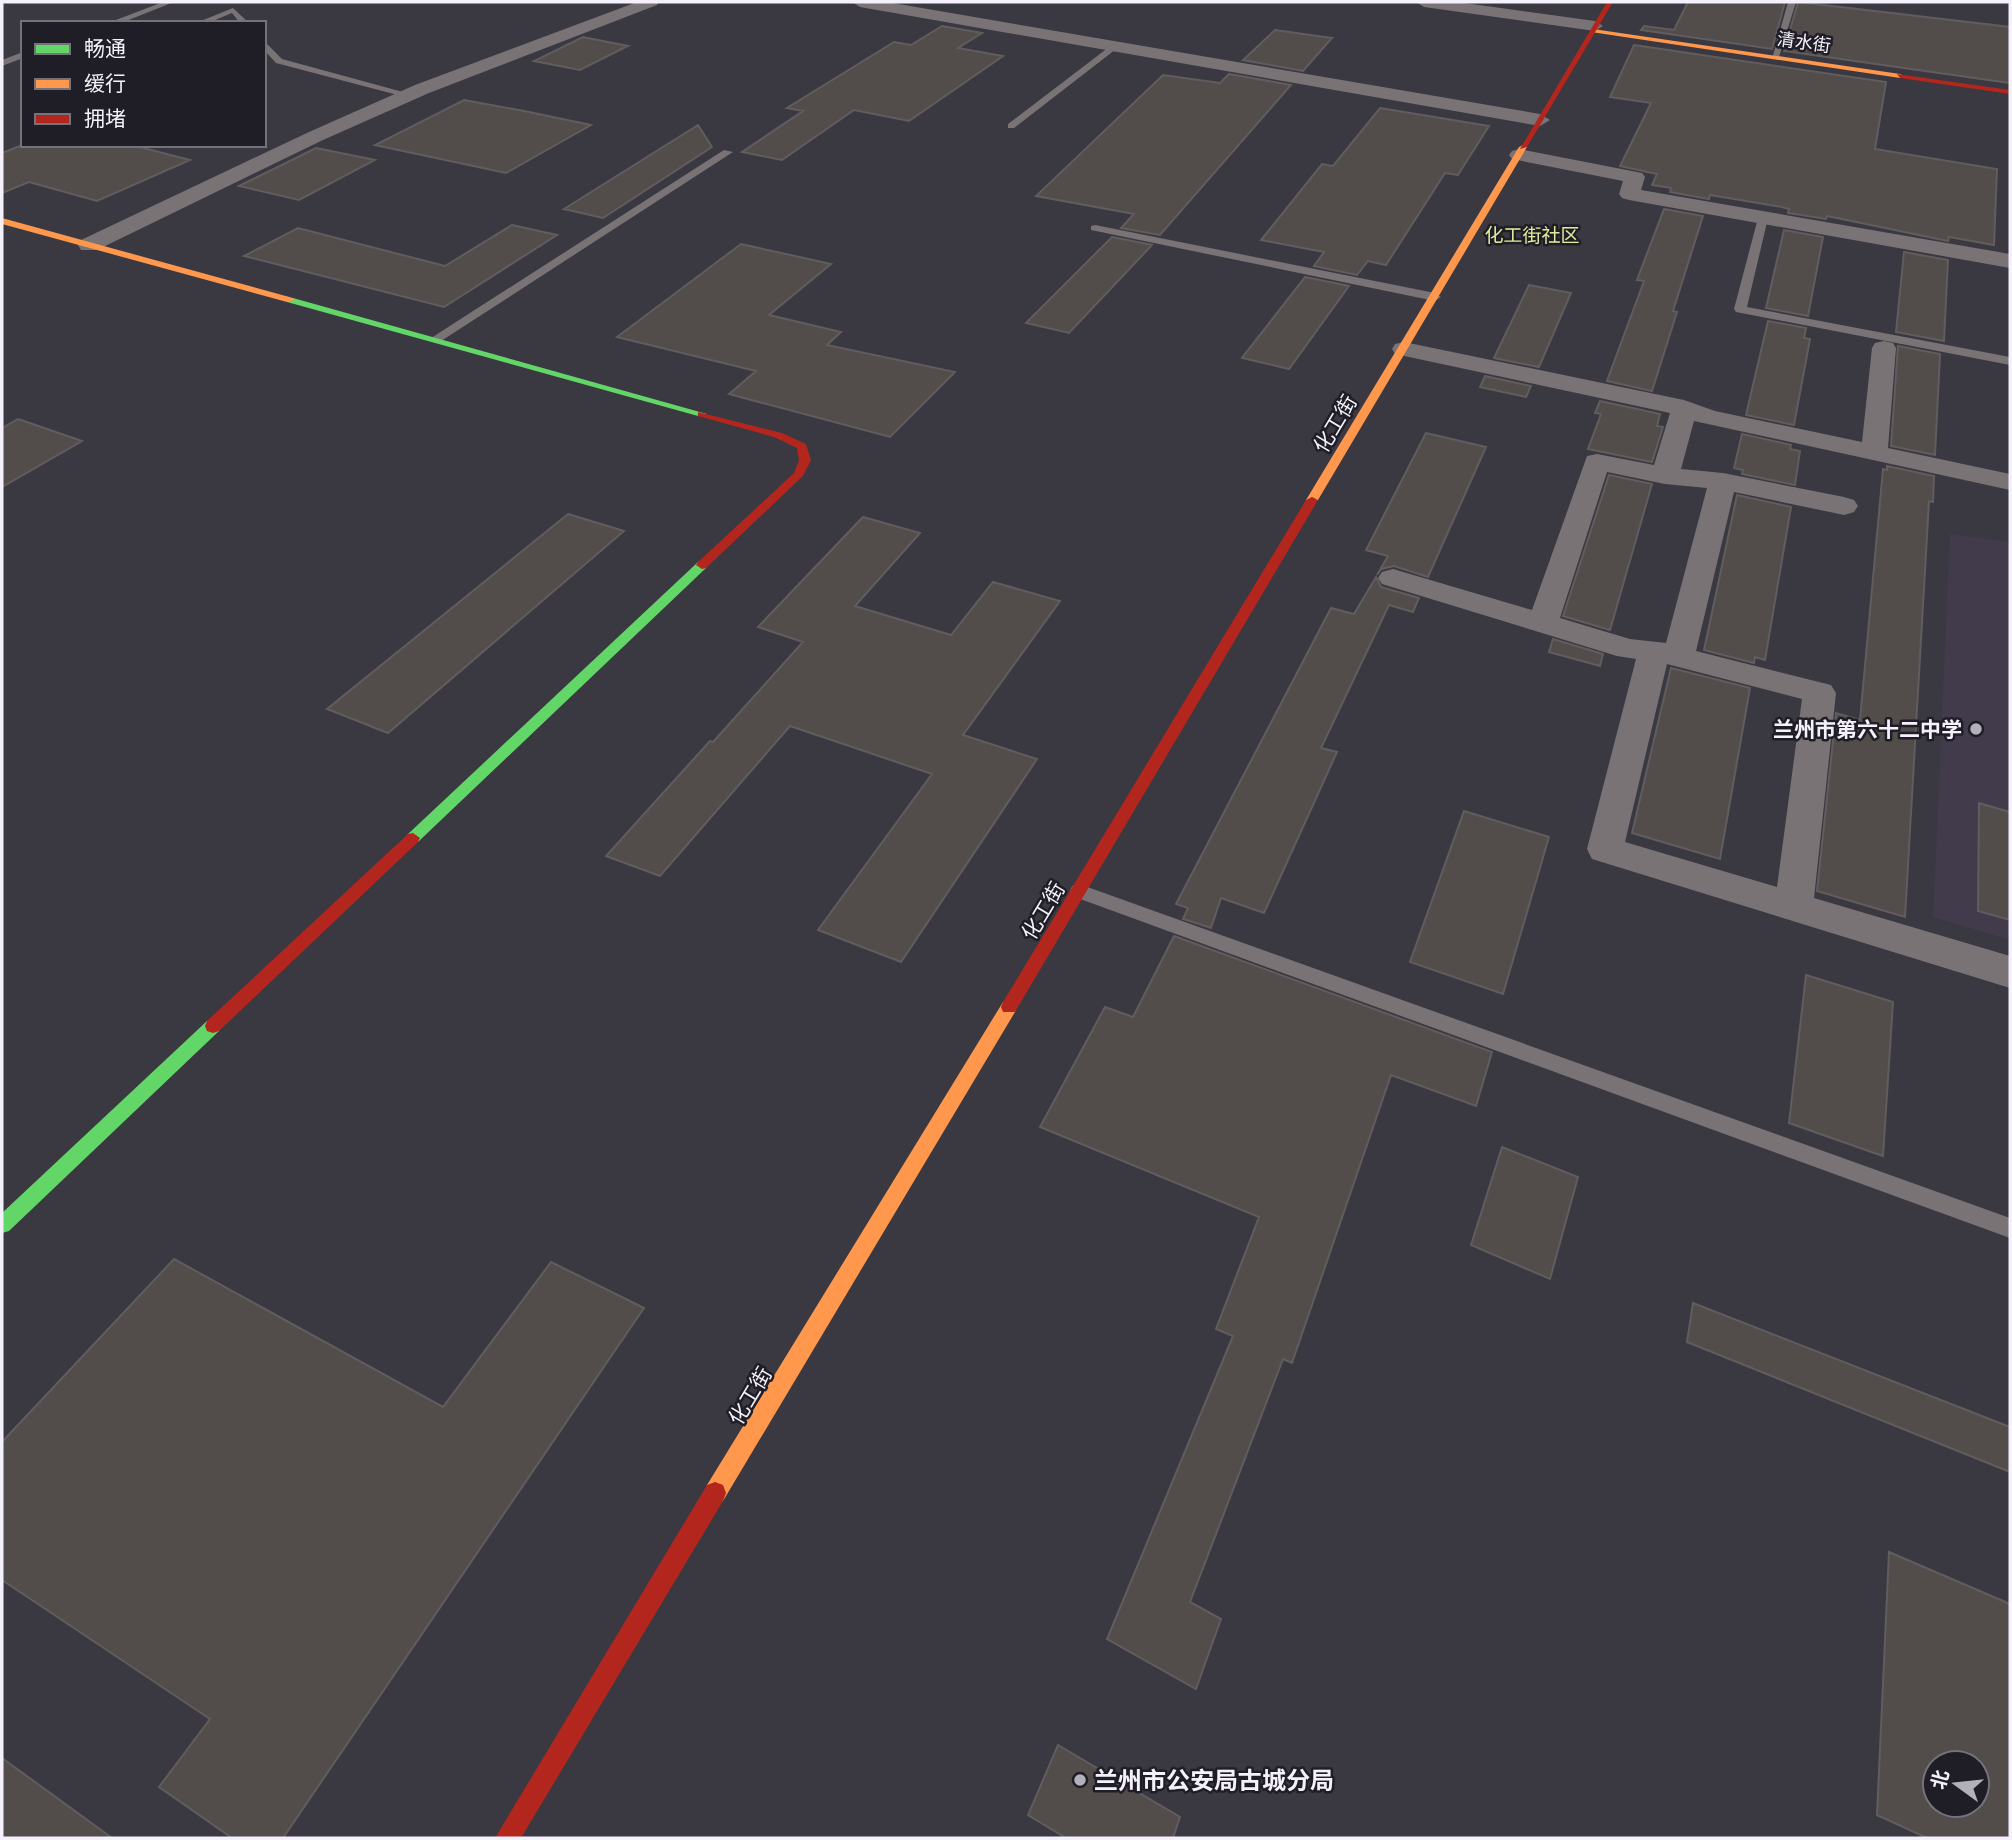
<svg xmlns="http://www.w3.org/2000/svg" width="2012" height="1840" font-family="Poppins,'Noto Sans SC',sans-serif">
	<style>
		.education { fill: #413b4b }
		.building { fill: #524d4b; stroke: #615d5e; stroke-width: 2; fill-rule: evenodd }
		.lines { fill: none; stroke-linecap: round; stroke-linejoin: round }
		.lane { fill: #797375; fill-rule: evenodd }
		.street { fill: #797375; fill-rule: evenodd }
		.fast { fill: #63d668; fill-rule: evenodd }
		.slow { fill: #ff974d; fill-rule: evenodd }
		.jam { fill: #b3261e; fill-rule: evenodd }
		.poi-dot { fill: #b3b0bb; stroke: #1f1d25; stroke-width: 2.5 }
		.labels { text-anchor: middle; dominant-baseline: central; stroke-width: 5; stroke-linejoin: round; paint-order: stroke }
		.far-street-label { font-size: 18px; fill: #f4f1fc; stroke: #1f1d25 }
		.far-neighbourhood-label { font-size: 19px; fill: #e1ea9c; stroke: #1f1d25 }
		.street-label { font-size: 21px; fill: #f4f1fc; stroke: #1f1d25 }
		.poi-label { font-size: 21px; font-weight: bold; fill: #f4f1fc; stroke: #1f1d25; text-anchor: end }
		.near-poi-label { font-size: 24px; font-weight: bold; fill: #f4f1fc; stroke: #1f1d25; text-anchor: start }
	</style>
	<rect width="100%" height="100%" fill="#3a3841"/>
	<path class="education" d="M1950 534 2010 542V940L1933 917Z"/>
	<path class="building" d="M1688 2H1785L1772 49 1641 30 1644 26 1674 30Z
		M1798 2 2010 27V83L1784 51Z
		M942 26 982 33 958 48 1003 56 909 121 854 110 782 160 742 152 803 111 787 108 894 42 911 45Z
		M1275 30 1332 38 1303 71 1243 60Z
		M583 37 628 46 580 70 534 61Z
		M1634 45 1886 82 1875 149 1997 169 1994 245 1949 237 1948 241 1827 216 1826 219 1788 213 1789 209 1782 207 1710 195 1709 199 1670 192 1671 188 1652 185 1657 174 1620 166 1651 103 1610 97Z
		M1229 74 1291 85 1160 235 1121 228 1134 214 1036 196 1163 75 1220 83Z
		M464 100 524 111 591 125 506 173 375 145Z
		M1380 108 1489 126 1458 175 1445 173 1386 265 1368 261 1357 275 1314 266 1324 252 1261 240 1322 164 1333 166Z
		M698 125 712 147 603 218 564 209Z
		M22 145H132L190 160 97 201 29 182 2 193V153Z
		M316 148 375 160 299 200 239 186Z
		M1664 209 1703 216 1673 311 1677 312 1652 391 1607 381 1644 281 1637 280Z
		M512 225 557 235 444 307 244 256 298 228 445 266Z
		M1784 230 1823 237 1808 316 1766 308Z
		M1112 237 1152 245 1069 333 1026 323Z
		M741 244 831 264 769 315 841 332 827 345 955 372 890 437 729 394 756 371 617 337Z
		M1904 252 1948 260 1944 341 1896 332Z
		M1305 277 1349 286 1289 369 1242 358Z
		M1529 285 1571 293 1539 367 1494 358Z
		M1768 321 1806 328 1804 338 1810 339 1794 425 1746 415Z
		M1898 346 1940 354 1935 455 1891 446Z
		M1485 376 1531 386 1526 397 1480 387Z
		M1600 401 1660 414 1657 426 1663 427 1652 462 1588 449 1601 414 1595 413Z
		M18 419 82 441 2 487V428Z
		M1426 433 1486 447 1428 577 1394 566 1381 569 1377 575 1388 556 1366 550Z
		M1742 434 1791 445 1790 449 1800 451 1795 485 1742 474 1743 470 1734 468Z
		M1887 466 1934 476 1933 502 1929 501 1905 917 1817 891 1836 713 1860 720 1883 469 1887 470Z
		M1609 475 1652 484 1610 630 1563 616Z
		M1737 495 1791 507 1765 660 1755 657 1754 663 1704 650Z
		M568 514 624 531 388 733 327 709Z
		M863 517 920 533 855 606 951 635 993 582 1060 601 963 735 1037 759 901 962 818 930 932 774 790 726 660 876 606 856 710 741 713 742 803 642 758 627Z
		M1376 577 1381 587 1419 598 1413 612 1389 605 1321 748 1337 752 1264 913 1221 898 1211 928 1183 919 1188 908 1176 904 1331 608 1354 614Z
		M1553 639 1603 654 1600 666 1549 652Z
		M1671 668 1750 688 1720 859 1632 833Z
		M1979 803 2010 812V920L1978 911Z
		M1464 811 1549 837 1503 994 1410 962Z
		M1174 936 1492 1052 1476 1106 1391 1075 1292 1363 1283 1359 1190 1602 1221 1619 1196 1689 1107 1639 1233 1336 1216 1329 1259 1217 1040 1127 1105 1007 1133 1017Z
		M1806 975 1893 1002 1883 1156 1789 1123Z
		M1502 1147 1578 1177 1550 1279 1471 1245Z
		M174 1259 443 1407 551 1262 644 1308 283 1838H232L159 1787 210 1719 2 1580V1442Z
		M1693 1303 2010 1427V1472L1687 1342Z
		M1889 1552 2010 1604V1838H1927L1877 1815ZM1935 1763H1977V1805H1935Z
		M1058 1745 1180 1817 1173 1838H1066L1028 1815Z
		M2 1758 112 1838H2Z"/>
	<g class="lines">
		<path class="lane" d="M163 2H174L121 23H108Z
			M1788 2H1796L1779 57 1772 59Z
			M233 8 249 23H240L232 13 208 23H196Z
			M264 41 282 59 414 95 409 98 276 63 264 50Z
			M1113 44 1120 46 1014 128H1008V124Z
			M23 52V58L2 66V60Z
			M724 150 733 152 438 343 428 340Z
			M1763 215 1768 218 1747 307 2010 357V365L1736 312 1734 309 1758 218Z
			M1095 225 1435 293 1441 297 1435 301 1091 230V226Z
			M1079 884 2010 1218V1238L1072 896 1070 891 1072 886Z"/>
		<path class="street" d="M637 2H659L657 5 429 93 323 140 97 250H81L78 245 81 240 309 132 415 85Z
			M852 2H887L1540 114 1550 120 1540 126 860 7Z
			M1416 2H1457L1595 21 1603 26 1595 31 1424 7Z
			M1519 149 1642 173 1645 177 1641 190 2010 254V268L1629 200 1622 198 1619 194 1623 181 1512 159 1509 155 1512 151Z
			M1884 341 1893 343 1896 348 1888 448 2010 474V490L1694 421 1681 469 1723 473 1844 497 1854 500 1858 506 1854 512 1844 515 1734 492 1696 651 1831 685 1836 693 1814 898 2010 956V988L1592 859 1587 849 1636 659 1617 656 1382 584 1378 578 1382 572 1393 569 1532 610 1587 456 1597 454 1654 465 1670 413 1395 354 1392 349 1395 344 1404 342 1684 400 1715 411 1862 442 1872 348 1875 343ZM1607 472 1665 484 1707 488 1666 643 1630 639 1560 618ZM1667 664 1802 699 1777 887 1625 842Z"/>
		<path class="fast" d="M287 298H293L707 414 698 416 287 302Z
			M702 561 708 565 706 568 418 842H408L406 838 408 834 698 562Z
			M213 1019 219 1021 221 1026 219 1031 9 1231 2 1233V1213L207 1021Z"/>
		<path class="slow" d="M1593 29 1900 74 1904 76 1900 78 1591 32Z
			M1523 145 1527 147 1318 500 1316 502H1308L1306 500 1519 147Z
			M2 218 293 298 295 300 287 302 2 224Z
			M1009 1000 1015 1002 1017 1007 1015 1012 723 1501 715 1504 707 1501 704 1493 707 1485 1003 1002Z"/>
		<path class="jam" d="M1607 2H1613L1527 147 1520 149Z
			M1897 74 2010 90V94L1900 78Z
			M698 412 782 433 806 444 811 460 803 476 706 568 702 569 696 565 698 562 794 473 799 460 797 448 774 437 698 416Z
			M1312 497 1318 500 1015 1012H1003L1001 1007 1003 1002 1306 500Z
			M413 833 420 838 418 842 219 1031 213 1033 207 1031 205 1026 207 1021 408 834Z
			M715 1482 723 1485 726 1493 723 1501 521 1838H495L707 1485Z"/>
	</g>
	<g class="poi-dot">
		<circle cx="1976" cy="729" r="7"/>
		<circle cx="1080" cy="1780" r="7"/>
	</g>
	<g class="labels">
		<g class="far-street-label">
			<text transform="translate(1804 42) rotate(8)">清水街</text>
		</g>
		<g class="far-neighbourhood-label">
			<text x="1532" y="235">化工街社区</text>
		</g>
		<g class="street-label">
			<text transform="translate(1335 424) rotate(-59)">化工街</text>
			<text transform="translate(1043 911) rotate(-59)">化工街</text>
			<text transform="translate(750 1396) rotate(-59)">化工街</text>
		</g>
		<g class="poi-label">
			<text x="1962" y="729">兰州市第六十二中学</text>
		</g>
		<g class="near-poi-label">
			<text x="1094" y="1780">兰州市公安局古城分局</text>
		</g>
	</g>
	<rect width="2012" height="1840" fill="none" stroke="#f4f1fc" stroke-width="7"/>
	<rect x="21" y="21" width="245" height="126" fill="#1f1d25" stroke="#74727b" stroke-width="2"/>
	<rect x="35" y="44" width="35" height="10" fill="#63d668" stroke="#74727b" stroke-width="2"/>
	<text x="84" y="56" font-size="21" fill="#f4f1fc">畅通</text>
	<rect x="35" y="79" width="35" height="10" fill="#ff974d" stroke="#74727b" stroke-width="2"/>
	<text x="84" y="91" font-size="21" fill="#f4f1fc">缓行</text>
	<rect x="35" y="114" width="35" height="10" fill="#b3261e" stroke="#74727b" stroke-width="2"/>
	<text x="84" y="126" font-size="21" fill="#f4f1fc">拥堵</text>
	<g transform="translate(1956 1784) rotate(285)"><circle r="33" fill="#1f1d25" stroke="#74727b" stroke-width="2"/>
	<path d="M0-5L12 26L0 18L-12 26Z" fill="#b3b0bb"/>
	<text y="-10" font-size="19" font-weight="bold" text-anchor="middle" fill="#f4f1fc">北</text>
	</g>
</svg>
